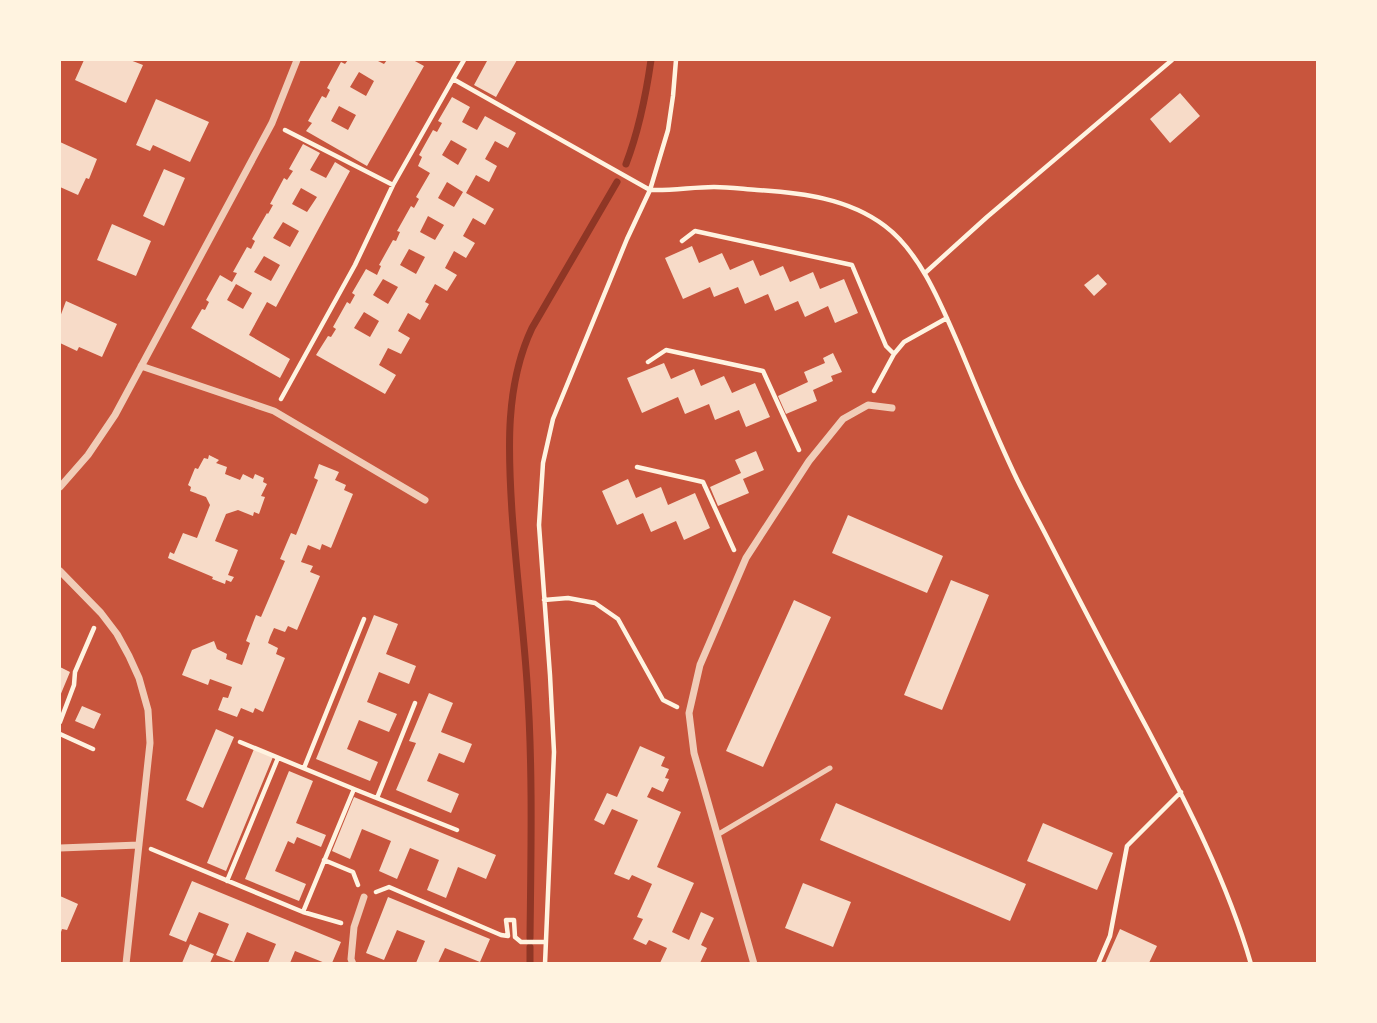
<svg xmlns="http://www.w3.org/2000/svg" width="1377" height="1023" font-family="Figtree,sans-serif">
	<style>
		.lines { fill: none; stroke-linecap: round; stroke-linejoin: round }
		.stream { stroke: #8f3625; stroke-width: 7 }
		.building { fill: #f7dbc8; fill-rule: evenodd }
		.path { stroke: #fff3e0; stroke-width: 4.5 }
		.service { stroke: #f1ccb7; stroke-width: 5 }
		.minor { stroke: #f1ccb7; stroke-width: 7 }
	</style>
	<rect width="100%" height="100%" fill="#c8553d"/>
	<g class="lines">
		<path class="stream" d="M626 164C639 130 646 95 651 60
			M530 938C531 853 533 767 527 682 523 625 516 569 512 512 508 451 505 385 532 328L617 182
			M530 964V947"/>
	</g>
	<path class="building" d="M84 60H130L143 65 126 103 75 80Z
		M348 60H376L384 64 387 60H413L424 66 367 166 306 131 312 123 308 121 322 96 326 98 330 90 327 88 341 62 345 64ZM359 72 374 81 366 96 350 87ZM339 106 356 115 348 130 331 121Z
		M484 60H517L496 97 474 85 487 61Z
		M1180 93 1200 116 1170 143 1150 119Z
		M452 97 470 107 462 122 477 130 485 116 516 133 508 148 495 141 485 159 497 166 489 182 476 175 466 193 494 209 485 225 473 218 463 236 475 243 466 258 454 251 445 268 457 275 447 291 435 284 425 302 429 304 420 320 408 313 398 331 410 338 401 354 388 348 379 365 396 375 385 394 316 355 328 336 331 337 336 329 333 327 347 302 350 304 355 295 352 293 366 269 377 275 381 266 379 265 393 240 396 241 400 232 397 231 411 206 414 208 419 199 416 197 430 173 418 166 422 157 419 155 433 130 437 132 442 123 438 121ZM451 140 467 149 458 165 442 155ZM447 182 463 192 454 207 438 198ZM428 216 444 225 435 240 420 232ZM409 249 425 257 416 274 400 265ZM383 279 398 287 388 304 373 295ZM364 312 379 321 370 337 354 328Z
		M156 99 209 122 190 162 153 145 150 151 136 145Z
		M60 142 97 159 89 179 86 178 78 195 60 187Z
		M303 144 320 153 310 170 326 178 335 162 350 171 276 307 267 302 249 335 290 359 280 378 191 328 202 309 205 310 209 302 206 300 220 275 232 282 237 273 233 272 247 247 251 249 255 241 252 239 267 213 268 214 273 205 270 204 284 178 287 180 293 171 289 169ZM301 188 317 197 307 212 292 204ZM283 222 299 231 290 247 273 238ZM264 256 280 265 271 281 254 272ZM236 284 252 293 243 309 227 300Z
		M164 169 185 178 164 226 143 216Z
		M112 224 151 241 136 276 97 260Z
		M692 246 699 263 722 253 730 270 753 260 760 276 783 266 790 282 813 272 820 289 844 279 858 313 835 323 828 306 805 317 798 301 775 311 768 294 745 304 738 287 714 297 710 287 683 299 665 258Z
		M1098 274 1107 284 1094 296 1084 285Z
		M66 301 117 324 102 357 79 347 77 351 60 343V317Z
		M833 353 842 372 831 376 833 381 813 390 817 401 786 414 778 396 808 382 804 372 825 363 823 358Z
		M664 363 671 379 694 369 701 386 724 376 732 393 755 383 770 417 746 427 739 410 715 420 709 404 685 414 678 397 642 413 627 378Z
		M756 451 764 470 743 479 749 493 718 506 710 487 741 473 735 460Z
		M209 455 219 460 216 463 227 467 225 474 240 480 243 474 253 479 255 474 264 478 263 482 267 484 261 496 265 497 259 514 254 512 253 516 238 510 226 514 215 541 238 550 228 575 234 577 231 582 226 580 225 584 212 579 213 577 168 558 170 552 174 554 183 533 197 538 210 505 206 497 190 491 191 487 188 485 195 468 198 469 204 458 208 459Z
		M319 464 339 472 335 480 346 485 344 490 353 494 331 548 322 544 320 550 308 545 301 562 313 566 310 572 320 576 297 630 288 626 285 632 274 628 270 637 268 643 278 648 276 654 285 658 263 712 255 708 253 713 241 708 237 717 218 710 223 697 228 698 232 687 210 679 208 685 182 675 192 650 214 641 217 649 227 654 226 659 242 665 250 643 246 641 256 615 261 617 285 561 280 559 291 533 296 535 318 480 314 478Z
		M628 479 636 498 661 487 668 505 695 493 710 528 684 540 676 521 651 532 643 513 617 525 602 491Z
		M848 515 943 556 927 593 832 553Z
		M951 580 989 595 942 710 904 695Z
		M794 600 831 617 763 767 726 751Z
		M374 615 398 624 386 654 416 666 409 684 379 672 367 702 397 714 389 732 359 720 347 749 378 762 370 781 316 759Z
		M60 667 70 672 60 696Z
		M429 693 453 703 441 732 472 744 464 763 439 753 427 781 459 794 451 813 396 790 416 743 409 741Z
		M82 706 101 714 94 729 75 721Z
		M216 729 234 737 203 808 186 800Z
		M640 746 665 757 661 766 669 769 665 778 669 779 663 792 652 787 647 797 681 812 657 867 694 883 672 932 689 940 701 912 714 918 701 945 707 948 700 963H660L667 948 649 940 646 945 633 939 643 919 637 917 652 884 632 875 629 880 614 874 638 820 612 809 604 825 594 820 607 793 617 797Z
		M254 749 273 757 226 871 207 863Z
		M289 771 313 781 296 823 326 835 321 847 297 837 294 844 288 841 275 871 306 884 299 901 245 879Z
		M354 797 496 855 486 879 458 867 446 898 427 890 439 860 410 848 397 879 379 871 391 841 362 829 350 859 332 851Z
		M836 803 1026 884 1010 921 820 840Z
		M1043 823 1113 853 1097 890 1027 861Z
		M192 881 341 942 332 963H325L295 951 290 963H268L276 944 247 932 234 962 216 955 229 924 199 912 186 942 169 935Z
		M803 883 851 902 833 947 785 928Z
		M60 896 78 904 67 930 62 929 60 935Z
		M388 897 490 939 480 962 445 948 438 963H416L425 941 397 930 384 960 366 953Z
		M1120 929 1157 946 1149 963H1105Z
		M190 944 214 954 210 963H182Z"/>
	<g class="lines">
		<path class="path" d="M464 60 453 79 650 190C672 191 693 187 714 187 728 187 743 189 757 190 802 193 848 198 885 226 921 253 942 307 960 348 977 389 994 431 1013 471 1024 495 1038 519 1050 543 1082 605 1114 667 1147 728 1187 804 1227 881 1251 964
			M285 130 393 185
			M682 241 695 231 852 265 886 346 894 354
			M925 273 987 217 1172 60
			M648 362 666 350 763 371 799 450
			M874 391 894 354 904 342 947 318
			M281 399 355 265 393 185 453 79
			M637 467 703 482 734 550
			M544 600 568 598 595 603 618 619 663 700 677 707
			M60 722 74 685 75 672 94 628
			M60 734 93 749
			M240 742 354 789 303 912
			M304 768 364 619
			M354 789 457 830
			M377 798 415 703
			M151 849 303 912 341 923
			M324 860 353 872 358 885
			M227 881 278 758
			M376 892 389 887 501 935 508 936 506 920H514L515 937 521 942H545
			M545 964 554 752 550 675 539 525 543 463 553 419 627 239 650 190 668 130 673 96 676 60
			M1098 964 1110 936 1127 846 1181 792"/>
		<path class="service" d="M717 835 830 768"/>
		<path class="minor" d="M141 366 274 411 425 500
			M60 487 88 455 115 415 272 123 297 60
			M60 571 101 613 117 634 129 656 139 678 148 710 150 743 126 964
			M60 848 139 845
			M353 964 351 959 354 927 364 897
			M754 964 694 753 689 713 700 665 746 558 809 461 843 419 868 405 892 408"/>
	</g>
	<rect width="1377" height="1023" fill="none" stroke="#fff3e0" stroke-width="122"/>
</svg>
